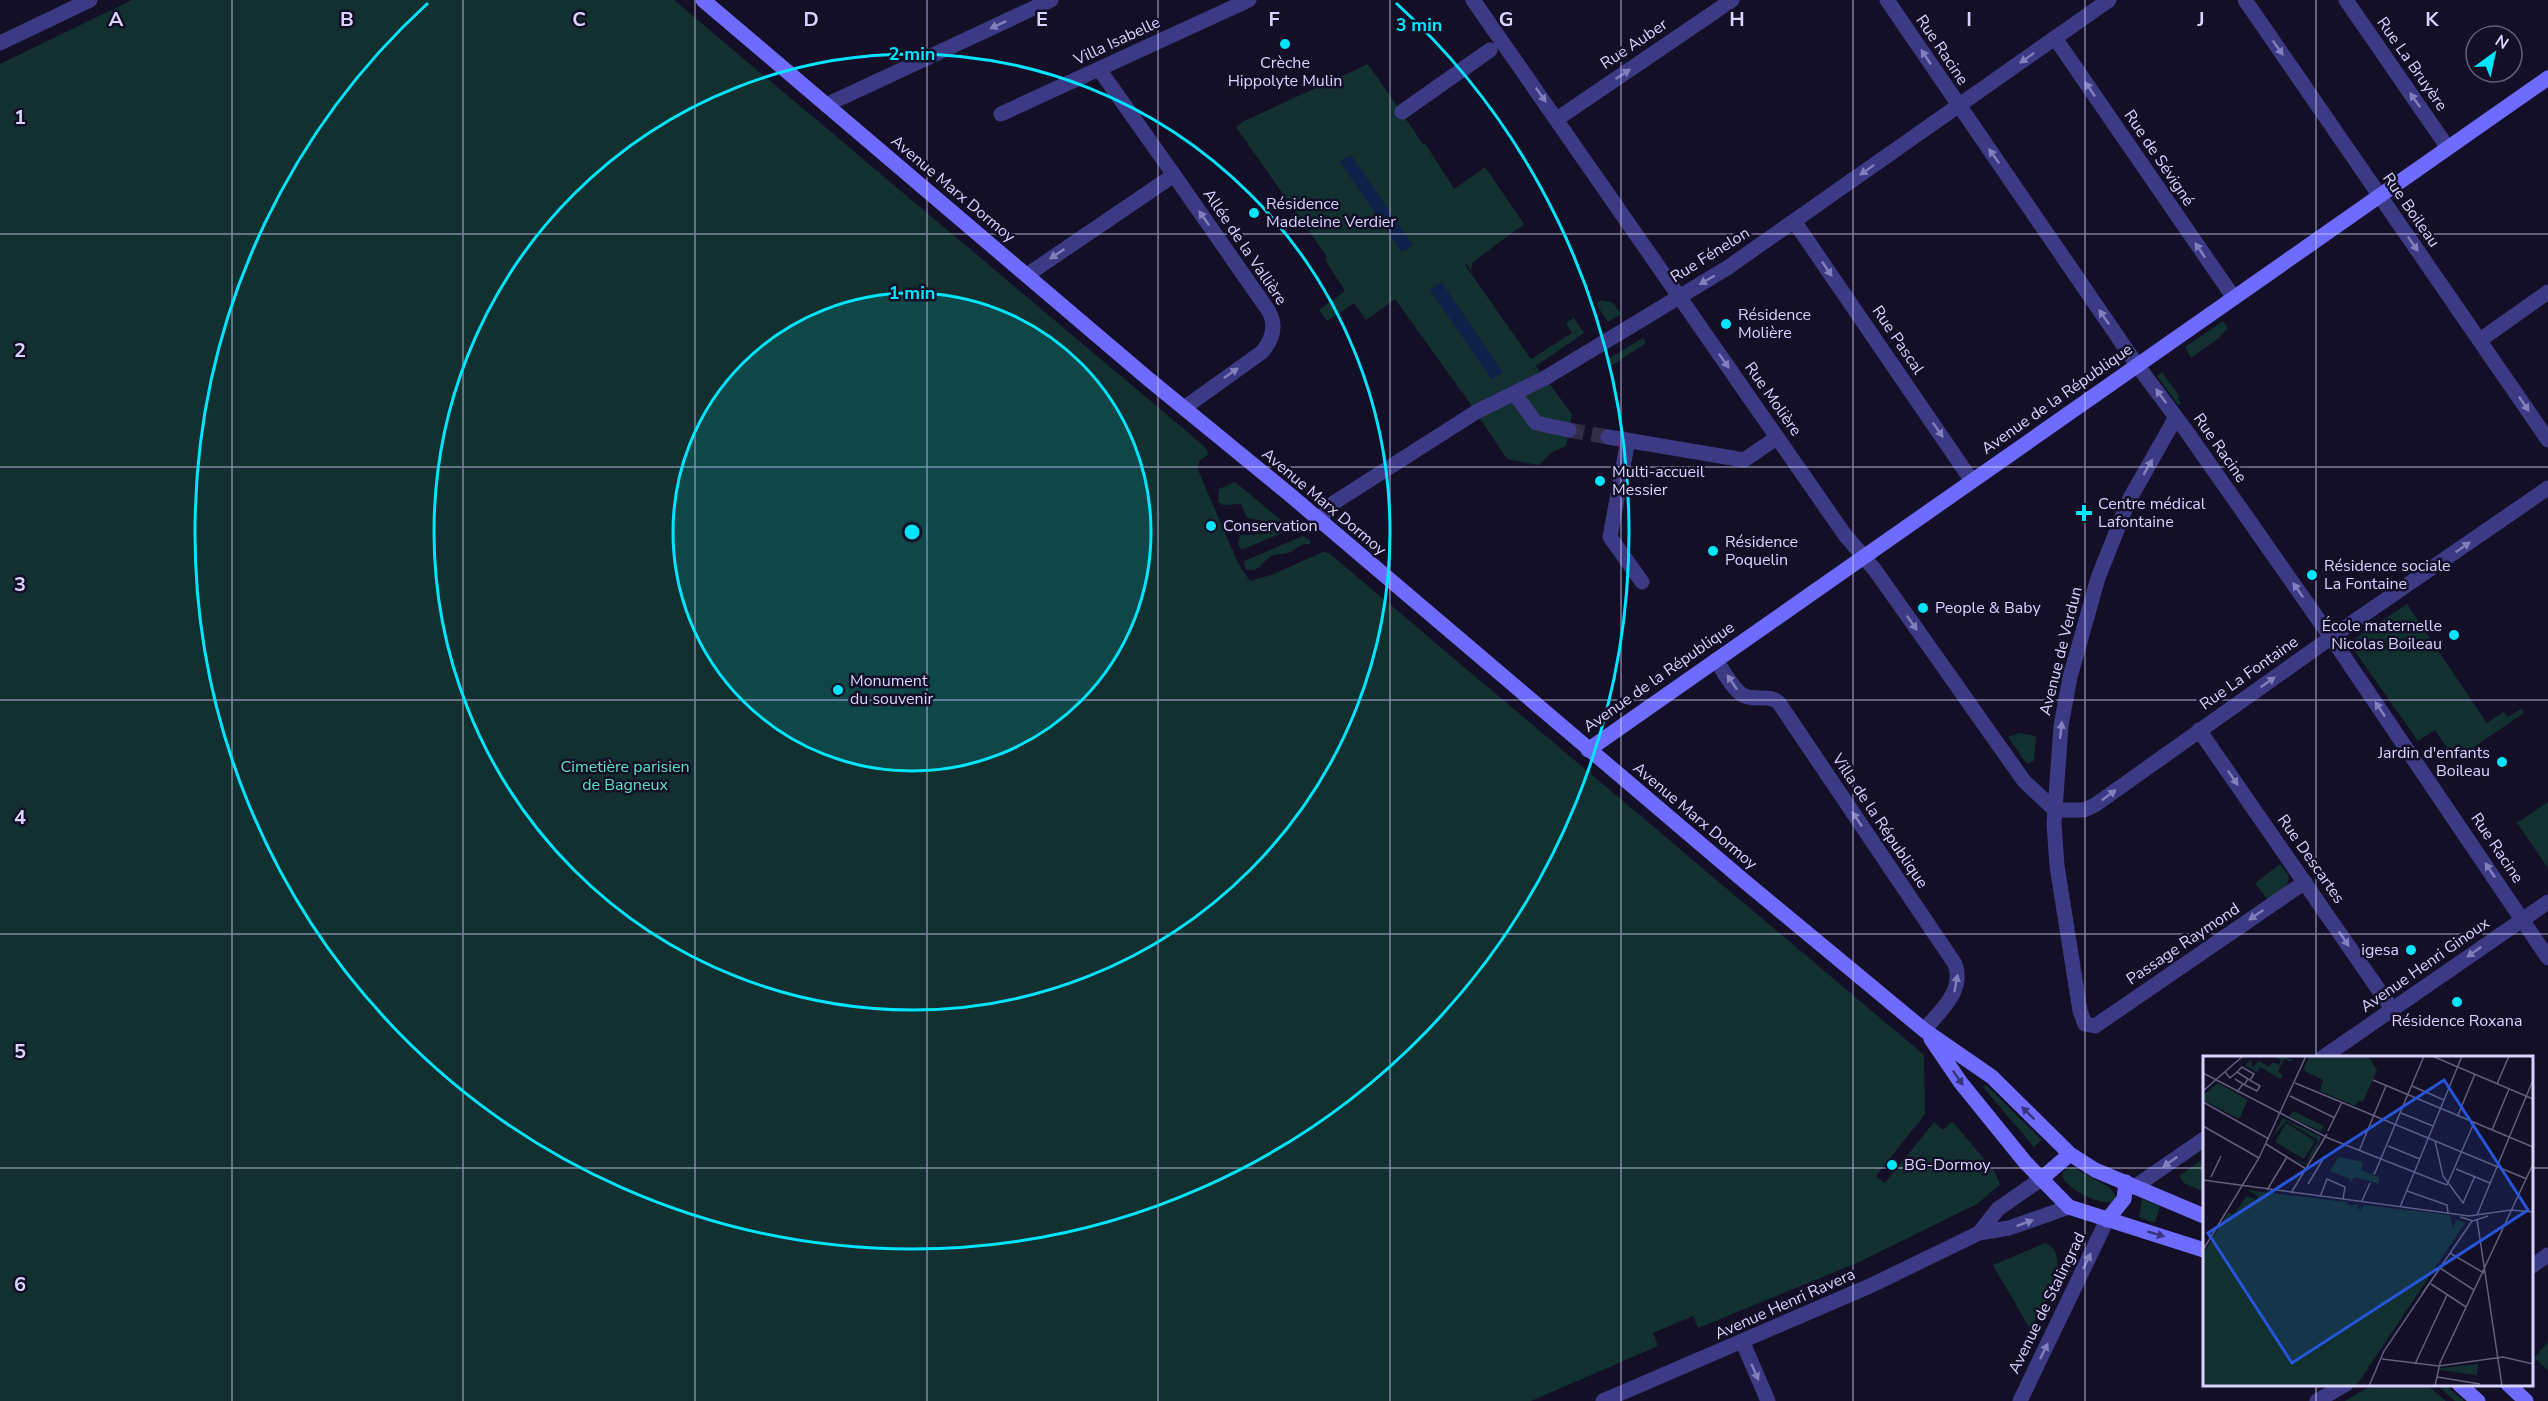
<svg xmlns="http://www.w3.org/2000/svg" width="2548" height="1401" font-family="'Nunito Sans',sans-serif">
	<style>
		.green { fill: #12302f }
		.water { fill: #0c2248 }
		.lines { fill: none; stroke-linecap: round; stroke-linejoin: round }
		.pedestrian-tunnel { stroke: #312d47; stroke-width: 15; stroke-dasharray: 15 8; stroke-linecap: butt }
		.pedestrian { stroke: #3d3a85; stroke-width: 15 }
		.minor { stroke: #3d3a85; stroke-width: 15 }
		.tertiary { stroke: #3d3a85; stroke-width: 15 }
		.secondary { stroke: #6f6bff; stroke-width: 15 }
		.oneway { fill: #837fbc }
		.oneway2 { fill: #38347d }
		.grid { fill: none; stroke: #d9d4ff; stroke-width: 1.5; stroke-opacity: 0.55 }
		.ring { fill: none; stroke: #00e5ff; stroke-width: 3 }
		.poi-dot { fill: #00e5ff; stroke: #130f26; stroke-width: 2 }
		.labels { text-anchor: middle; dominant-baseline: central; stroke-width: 5; stroke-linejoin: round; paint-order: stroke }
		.street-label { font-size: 16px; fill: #d9d4ff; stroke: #130f26 }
		.poi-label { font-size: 16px; fill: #d9d4ff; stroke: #130f26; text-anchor: start }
		.park-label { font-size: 16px; fill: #5fe0c0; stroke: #130f26 }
		.inset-road { fill: none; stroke: #625e7d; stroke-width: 1.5 }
		.view { fill: #2655da; fill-opacity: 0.15; stroke: #2655da; stroke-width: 3 }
		.inset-edge { fill: none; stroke: #d9d4ff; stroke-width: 3 }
		.grid-label { font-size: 20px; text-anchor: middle; font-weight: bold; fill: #d9d4ff; stroke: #130f26; stroke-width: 5; stroke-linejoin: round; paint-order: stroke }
		.centre { fill: #00e5ff; stroke: #130f26; stroke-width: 3 }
		.ring-label { font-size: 18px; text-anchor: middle; font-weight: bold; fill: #00e5ff; stroke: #130f26; stroke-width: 5; stroke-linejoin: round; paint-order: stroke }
	</style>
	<rect width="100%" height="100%" fill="#130f26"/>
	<path class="green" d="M132 0H674L1204 446 1209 454 1199 461 1198 470 1238 563 1250 581 1271 575 1323 552 1329 553 1924 1055 1925 1114 1876 1176 1885 1183 1934 1122 1943 1130 1952 1121 1995 1172 2000 1185 1977 1204 1857 1263 1698 1328 1693 1316 1653 1333 1658 1346 1531 1401H0V64Z
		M1368 64 1423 144 1425 143 1454 189 1485 167 1524 224 1473 262 1471 270 1466 263 1465 265 1531 359 1572 333 1566 323 1574 318 1584 333 1536 366 1572 414 1566 446 1551 453 1539 465 1507 459 1469 402 1395 299 1366 320 1354 303 1327 321 1319 310 1345 291 1325 259 1327 257 1236 127 1244 121Z
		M1601 300 1613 303 1621 314 1608 322 1596 304Z
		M2223 321 2228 328 2219 338 2191 358 2185 347Z
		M1643 338 1646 343 1611 366 1606 360Z
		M2162 372 2179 396 2178 398 2181 403 2178 405 2157 376Z
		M1235 482 1287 525 1285 532 1241 550 1238 543 1240 535 1266 534 1269 529 1262 521 1247 518 1241 504 1223 505 1218 502 1219 489Z
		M1303 536 1310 540V544C1298 543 1297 550 1288 553 1281 555 1274 553 1269 558 1260 564 1258 574 1245 569L1244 561Z
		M2407 604 2487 723 2504 712 2508 717 2521 709 2524 713 2455 760 2435 730 2418 741 2352 647 2353 640Z
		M2020 733 2036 736 2034 761 2027 764 2008 737Z
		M2548 802V868L2517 823Z
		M2280 864 2289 876 2287 887 2268 900 2255 883Z
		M1986 1085 2042 1140 2034 1147 1983 1087Z
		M2204 1158V1192L2184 1183 2179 1176Z
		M2073 1167 2110 1188 2117 1197 2114 1202C2099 1205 2068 1190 2062 1176L2064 1171Z
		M2142 1199 2160 1206 2155 1223 2139 1217Z
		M2045 1243C2076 1255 2040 1310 2030 1329L1993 1265Z
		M2548 1342V1370L2534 1358Z
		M2374 1384 2427 1385 2446 1401H2345Z
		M2441 1385H2445L2464 1401H2455L2439 1387Z"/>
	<path class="water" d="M1351 155 1413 245 1402 252 1340 162Z
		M1441 282 1503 372 1492 380 1430 290Z"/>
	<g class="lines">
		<path class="pedestrian-tunnel" d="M1569 430 1608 437"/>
		<path class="pedestrian" d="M1514 393 1536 423 1569 430
			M1476 412 1545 378
			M1608 437 1744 460 1772 441
			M1628 440 1610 537 1642 582"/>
		<path class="minor" d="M1473 0 1845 535 1875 570 2024 781 2055 810
			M1887 0 2137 365 2187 432 2339 649 2548 958
			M2245 0 2548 440
			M2346 0 2448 148
			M2055 38 2234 298
			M1099 69 1174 175
			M826 105 1051 0
			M1402 112 1490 50
			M1001 114 1249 0
			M1557 119 1732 0
			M1794 221 1972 481
			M1027 275 1174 175 1268 310C1277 325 1273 339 1262 352L1184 408
			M2480 340 2548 292
			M1545 378 1727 268 2109 0
			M2176 417 2129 500 2098 578 2070 677 2061 726 2054 824 2057 866 2080 1011 2085 1024 2095 1026 2305 882
			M1319 520 1335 502 1476 412
			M1716 660C1723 670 1732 689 1743 695 1755 702 1769 693 1779 703L1955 964C1965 991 1940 1011 1924 1030
			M2199 730 2392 1009
			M2055 810H2084L2095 805 2343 629 2548 488
			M2532 1266 2548 1255
			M1743 1343 1768 1401
			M2020 1401 2107 1220
			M2317 1401 2346 1384"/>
		<path class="tertiary" d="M0 43 90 0
			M2322 1058 2548 902
			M2136 1186 2204 1139
			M1979 1233 1998 1209 2041 1179
			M1603 1401 1872 1285 1979 1233 2009 1228 2069 1207"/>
		<path class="secondary" d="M703 0 1146 377 1289 494 1743 880 1924 1030 1992 1077 2070 1154 2095 1170 2204 1216
			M1588 750 2548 78
			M1931 1039 1961 1083 2025 1162 2069 1207 2204 1250
			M2041 1179 2070 1154
			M2107 1220 2124 1199 2126 1182
			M2459 1384 2478 1401
			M2508 1384 2526 1401"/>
	</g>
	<defs><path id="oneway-solid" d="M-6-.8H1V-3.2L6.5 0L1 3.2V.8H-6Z" transform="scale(1.5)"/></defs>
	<g class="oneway">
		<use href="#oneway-solid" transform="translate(998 25) rotate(155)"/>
		<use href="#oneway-solid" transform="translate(2278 48) rotate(55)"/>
		<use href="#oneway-solid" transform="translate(1926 57) rotate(-124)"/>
		<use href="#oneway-solid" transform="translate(2027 58) rotate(145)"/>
		<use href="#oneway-solid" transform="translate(1623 74) rotate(-34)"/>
		<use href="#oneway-solid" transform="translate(2090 89) rotate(-124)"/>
		<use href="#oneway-solid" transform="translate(1541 95) rotate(55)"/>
		<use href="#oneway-solid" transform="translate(2415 100) rotate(-125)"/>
		<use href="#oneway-solid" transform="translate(1994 156) rotate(-125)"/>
		<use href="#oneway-solid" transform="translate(1867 170) rotate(145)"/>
		<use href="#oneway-solid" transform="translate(1204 218) rotate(-125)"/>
		<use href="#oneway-solid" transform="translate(2413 244) rotate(55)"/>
		<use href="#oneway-solid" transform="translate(2200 250) rotate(-124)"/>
		<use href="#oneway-solid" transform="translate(1057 254) rotate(146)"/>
		<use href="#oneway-solid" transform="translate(1827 269) rotate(56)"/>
		<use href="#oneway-solid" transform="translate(1707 280) rotate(150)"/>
		<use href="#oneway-solid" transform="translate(2104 317) rotate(-125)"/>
		<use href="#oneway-solid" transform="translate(1724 361) rotate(55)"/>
		<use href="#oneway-solid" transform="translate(1231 373) rotate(-35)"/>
		<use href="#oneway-solid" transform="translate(2161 396) rotate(-126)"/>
		<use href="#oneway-solid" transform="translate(2524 404) rotate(56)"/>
		<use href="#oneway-solid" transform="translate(1938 430) rotate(55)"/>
		<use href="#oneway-solid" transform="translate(2148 467) rotate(-60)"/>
		<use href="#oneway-solid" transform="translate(2463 547) rotate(-35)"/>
		<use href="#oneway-solid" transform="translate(2298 590) rotate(-125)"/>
		<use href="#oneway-solid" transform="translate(1912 623) rotate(55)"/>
		<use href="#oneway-solid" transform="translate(1732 682) rotate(-124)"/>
		<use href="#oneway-solid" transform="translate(2268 682) rotate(-35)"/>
		<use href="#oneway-solid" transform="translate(2380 709) rotate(-124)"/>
		<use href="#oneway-solid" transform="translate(2061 730) rotate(-84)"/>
		<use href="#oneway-solid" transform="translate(2233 778) rotate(55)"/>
		<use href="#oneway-solid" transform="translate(2109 795) rotate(-36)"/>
		<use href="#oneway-solid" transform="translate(1857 819) rotate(-124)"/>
		<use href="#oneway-solid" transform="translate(2490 870) rotate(-124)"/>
		<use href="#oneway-solid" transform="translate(2256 915) rotate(146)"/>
		<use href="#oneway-solid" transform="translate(2344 939) rotate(56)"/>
		<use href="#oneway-solid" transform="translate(2474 952) rotate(145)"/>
		<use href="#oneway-solid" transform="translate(1956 983) rotate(-80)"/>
		<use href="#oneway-solid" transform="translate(2170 1162) rotate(145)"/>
		<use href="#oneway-solid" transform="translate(2025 1223) rotate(-20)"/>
		<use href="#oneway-solid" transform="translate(2087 1261) rotate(-64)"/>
		<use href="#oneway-solid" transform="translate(2044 1351) rotate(-64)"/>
		<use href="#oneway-solid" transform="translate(1755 1372) rotate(66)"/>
	</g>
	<g class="oneway2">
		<use href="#oneway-solid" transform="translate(1958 1078) rotate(55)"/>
		<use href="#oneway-solid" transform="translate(2028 1113) rotate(-135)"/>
		<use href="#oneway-solid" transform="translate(2156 1234) rotate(16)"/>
	</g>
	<path class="grid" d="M232 0V1401M463 0V1401M695 0V1401M927 0V1401M1158 0V1401M1390 0V1401M1621 0V1401M1853 0V1401M2085 0V1401M2316 0V1058M0 234H2548M0 467H2548M0 700H2548M0 934H2548M0 1168H2204M2532 1168H2548M2316 1384V1401"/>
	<circle cx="912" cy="532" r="239" fill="#00e5ff" fill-opacity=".12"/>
	<g class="ring">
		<circle cx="912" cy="532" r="239"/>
		<circle cx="912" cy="532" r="478"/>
		<path d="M1396 3A717 717 0 1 1 428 3"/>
	</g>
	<g class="poi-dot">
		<circle cx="1285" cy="44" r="6"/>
		<circle cx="1254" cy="213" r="6"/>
		<circle cx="1726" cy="324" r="6"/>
		<circle cx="1600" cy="481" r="6"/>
		<path d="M2081 504h6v6h6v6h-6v6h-6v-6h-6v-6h6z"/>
		<circle cx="1211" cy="526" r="6"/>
		<circle cx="1713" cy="551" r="6"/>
		<circle cx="2312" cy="575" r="6"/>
		<circle cx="1923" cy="608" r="6"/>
		<circle cx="2454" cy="635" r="6"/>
		<circle cx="838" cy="690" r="6"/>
		<circle cx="2502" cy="762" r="6"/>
		<circle cx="2411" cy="950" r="6"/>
		<circle cx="2457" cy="1002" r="6"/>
		<circle cx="1892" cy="1165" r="6"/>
	</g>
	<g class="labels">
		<g class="street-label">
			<text transform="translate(1117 41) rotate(-25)">Villa Isabelle</text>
			<text transform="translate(1634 44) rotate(-34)">Rue Auber</text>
			<text transform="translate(1942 50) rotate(56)">Rue Racine</text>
			<text transform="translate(2412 64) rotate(55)">Rue La Bruyère</text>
			<text transform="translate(2159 158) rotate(56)">Rue de Sévigné</text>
			<text transform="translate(953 189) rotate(40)">Avenue Marx Dormoy</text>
			<text transform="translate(2411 210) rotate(55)">Rue Boileau</text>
			<text transform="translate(1245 247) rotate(56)">Allée de la Vallière</text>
			<text transform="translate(1710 255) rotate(-32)">Rue Fénelon</text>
			<text transform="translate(1898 340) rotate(56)">Rue Pascal</text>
			<text transform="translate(1773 399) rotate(55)">Rue Molière</text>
			<text transform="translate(2057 399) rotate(-35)">Avenue de la République</text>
			<text transform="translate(2220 448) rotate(55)">Rue Racine</text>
			<text transform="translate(1324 502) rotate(40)">Avenue Marx Dormoy</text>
			<text transform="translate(2061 651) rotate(-76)">Avenue de Verdun</text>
			<text transform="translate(2249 673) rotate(-35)">Rue La Fontaine</text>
			<text transform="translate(1659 677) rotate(-35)">Avenue de la République</text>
			<text transform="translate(1695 816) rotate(40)">Avenue Marx Dormoy</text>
			<text transform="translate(1880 821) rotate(56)">Villa de la République</text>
			<text transform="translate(2497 848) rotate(56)">Rue Racine</text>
			<text transform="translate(2311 859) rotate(55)">Rue Descartes</text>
			<text transform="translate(2183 944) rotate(-34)">Passage Raymond</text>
			<text transform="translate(2425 965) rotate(-35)">Avenue Henri Ginoux</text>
			<text transform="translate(2047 1303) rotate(-64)">Avenue de Stalingrad</text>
			<text transform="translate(1785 1304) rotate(-24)">Avenue Henri Ravera</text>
		</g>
		<g class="poi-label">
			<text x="1285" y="63" text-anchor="middle">Crèche<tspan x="1285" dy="18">Hippolyte Mulin</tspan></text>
			<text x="1266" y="204">Résidence<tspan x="1266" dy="18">Madeleine Verdier</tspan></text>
			<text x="1738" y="315">Résidence<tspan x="1738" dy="18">Molière</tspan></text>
			<text x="1612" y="472">Multi-accueil<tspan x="1612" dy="18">Messier</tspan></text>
			<text x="2098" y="504">Centre médical<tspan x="2098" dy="18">Lafontaine</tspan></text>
			<text x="1223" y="526">Conservation</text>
			<text x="1725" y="542">Résidence<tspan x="1725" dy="18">Poquelin</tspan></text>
			<text x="2324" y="566">Résidence sociale<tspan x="2324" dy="18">La Fontaine</tspan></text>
			<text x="1935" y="608">People &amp; Baby</text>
			<text x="2442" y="626" text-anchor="end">École maternelle<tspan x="2442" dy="18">Nicolas Boileau</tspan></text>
			<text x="850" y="681">Monument<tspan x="850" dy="18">du souvenir</tspan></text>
			<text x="2490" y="753" text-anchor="end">Jardin d'enfants<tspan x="2490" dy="18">Boileau</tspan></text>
			<text x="2399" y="950" text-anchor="end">igesa</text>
			<text x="2457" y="1021" text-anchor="middle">Résidence Roxana</text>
			<text x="1904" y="1165">BG-Dormoy</text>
		</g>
		<g class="park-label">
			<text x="625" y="767">Cimetière parisien<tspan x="625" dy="18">de Bagneux</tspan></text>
		</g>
	</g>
	<g transform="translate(2203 1056)">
		<rect width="330" height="330" fill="#130f26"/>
		<path d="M70 0H80L88 4 91 0 88 6 81 3 75 16 80 19 77 23 57 11 54 16 42 9 48 4 49 12 56 5 66 11 69 6 76 9 78 4ZM106 0 166 1 174 14 160 46 156 45 152 50 117 35 120 24 100 14ZM15 27 45 44 36 63 0 44V39ZM90 55 121 70 118 75 122 77 86 61ZM80 62 118 81 114 92 103 109 93 104 103 107 115 84 83 65 68 83ZM83 67 112 85 101 103 72 86ZM136 101 160 106 158 114 168 118 172 113 169 119 176 121V128L152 121 147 127V123L127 115ZM44 134 143 146 147 150 156 148 154 155 159 148 156 156 161 149 247 159 250 173 253 164 262 167 153 330H0V198L25 157 31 158 44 140 53 144 55 140ZM275 308 274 319 237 314V312Z" fill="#12302f"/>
		<path class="inset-road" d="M229 0 330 43M22 16 27 22 34 16 45 23M34 16 39 11 51 18 47 24M0 17 125 82 244 129M32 23 40 28 34 36M170 24 330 91M92 27 324 123M40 28 54 35 57 30 45 23 41 29M294 28 306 0M209 30 241 44M0 35 40 0M87 40 132 62M0 46 66 83M198 57 230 70M255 59 272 18M0 70 56 102M289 74 306 33M125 75 139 46M232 85 240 120 260 147 272 120M63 88 103 113M185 90 217 103M156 95 183 30M253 113 287 127M171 119 221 0M8 121 18 100M0 124 266 160 308 154 330 156M105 128 122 100M244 129 271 67M64 134 84 101M204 135 244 149 245 157M88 137 124 78M117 141 124 123 142 131 140 143M159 145 167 127M197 151 259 0M274 159 330 24M257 161 270 165 285 160M274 163 299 330M0 194 56 102 103 0M247 197 281 217M237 212 271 234M228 228 263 251M219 238 269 165M179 303 236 310 300 301 330 308M212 308 244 239M234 321 277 328M166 330 181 295 237 212M232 330 237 307 330 108"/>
		<path class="view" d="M241 24 325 154 89 307 5 177Z"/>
		<rect width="330" height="330" class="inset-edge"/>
	</g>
	<g class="grid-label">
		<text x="116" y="26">A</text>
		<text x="347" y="26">B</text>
		<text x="579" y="26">C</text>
		<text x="811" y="26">D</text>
		<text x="1042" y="26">E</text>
		<text x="1274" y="26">F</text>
		<text x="1506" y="26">G</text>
		<text x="1737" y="26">H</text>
		<text x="1969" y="26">I</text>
		<text x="2201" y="26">J</text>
		<text x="2432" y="26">K</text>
		<text x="20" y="124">1</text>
		<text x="20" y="357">2</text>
		<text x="20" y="591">3</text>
		<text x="20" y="824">4</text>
		<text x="20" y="1058">5</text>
		<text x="20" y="1291">6</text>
	</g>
	<circle cx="912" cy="532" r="9" class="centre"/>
	<g class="ring-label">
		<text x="1419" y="31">3 min</text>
		<text x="912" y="60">2 min</text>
		<text x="912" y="299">1 min</text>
	</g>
	<g transform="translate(2494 54) rotate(33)"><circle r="28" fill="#130f26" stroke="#625e7d" stroke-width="1.5"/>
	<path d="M0-4.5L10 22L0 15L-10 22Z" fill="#00e5ff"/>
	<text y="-9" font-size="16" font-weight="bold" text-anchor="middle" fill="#d9d4ff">N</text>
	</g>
</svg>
